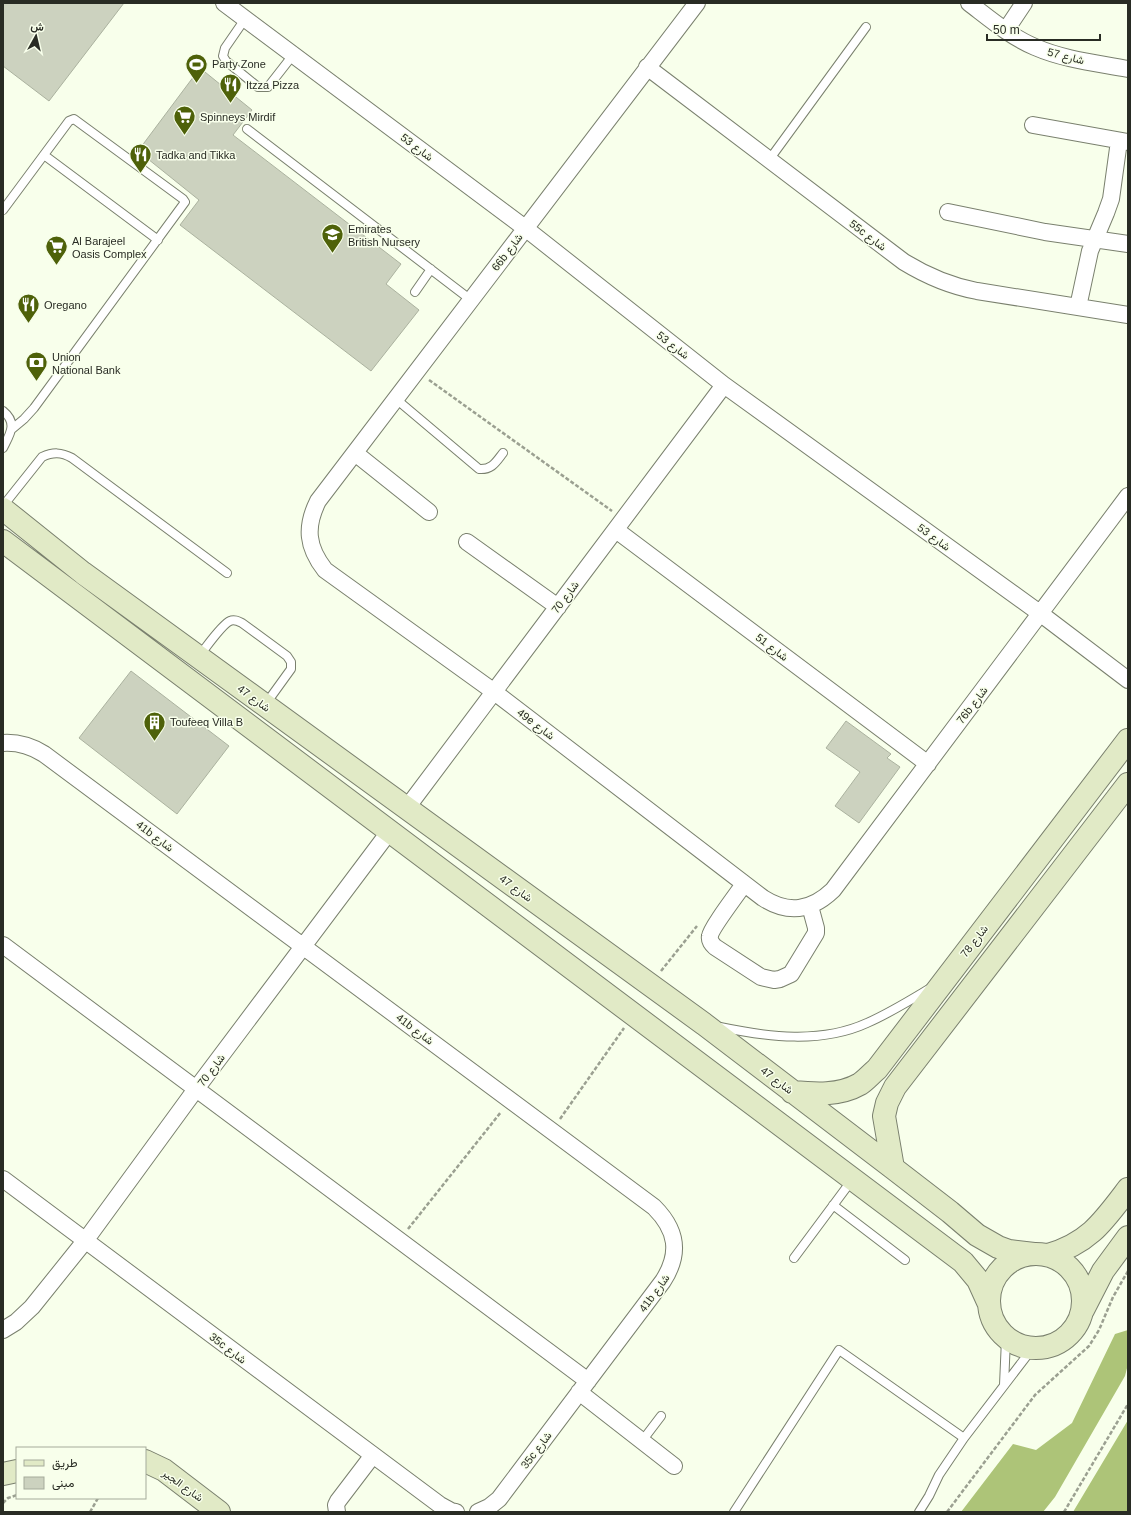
<svg xmlns="http://www.w3.org/2000/svg" width="1131" height="1515" font-family="Helvetica,Vazirmatn,sans-serif">
	<style>
		.forest { fill: #adc478 }
		.building { fill: #ccd2bf; stroke: #abb29f }
		.lines { fill: none; stroke-linecap: round; stroke-linejoin: round }
		.lane-casing { stroke: #7a806e; stroke-width: 10 }
		.street-casing { stroke: #7a806e; stroke-width: 18 }
		.secondary-casing { stroke: #7a806e; stroke-width: 24 }
		.path { stroke: #9ba091; stroke-width: 2.5; stroke-dasharray: 4 2; stroke-linecap: butt }
		.lane { stroke: #fff; stroke-width: 8 }
		.street { stroke: #fff; stroke-width: 16 }
		.secondary { stroke: #e1eac6; stroke-width: 22 }
		.labels { text-anchor: middle; dominant-baseline: central; stroke-width: 3; stroke-linejoin: round; paint-order: stroke }
		.street-label { font-size: 11px; fill: #292c24; stroke: #f8ffeb }
		.poi-label { font-size: 11px; fill: #292c24; stroke: #f8ffeb; text-anchor: start }
	</style>
	<rect width="100%" height="100%" fill="#f8ffeb"/>
	<path class="forest" d="M1128 1330V1364L1125 1376 1055 1497 1043 1512H961L1013 1444 1036 1450 1072 1423 1115 1334Z
		M1128 1420V1512H1073Z"/>
	<path class="building" d="M3 3H124L49 101 3 66Z
		M200 68 252 110 233 135 401 264 386 284 419 310 371 371 180 225 199 200 138 151Z
		M131 671 229 746 177 814 79 738Z
		M846 721 891 754 887 758 900 767 859 823 835 806 860 772 826 748Z"/>
	<g class="lines">
		<defs>
			<path id="lane" d="M245 19 225 48 223 56 226 61 258 87H268L293 55
				M247 129 471 300
				M44 155 158 240
				M769 160 866 27
				M3 210 69 121 74 119 183 199 185 202 34 408 24 419 12 429
				M415 292 431 269
				M396 399 479 469C492 470 496 462 503 453
				M3 411C18 423 10 434 3 448
				M3 506 42 457C53 452 61 452 72 458L227 573
				M199 656C205 649 222 624 230 621 234 619 238 621 242 623L287 656 291 662V669L265 705
				M720 1027C768 1037 821 1044 867 1023 888 1014 909 1001 929 989
				M833 1205 905 1260
				M794 1258 852 1180
				M1004 1385 1006 1339
				M964 1438 1032 1349
				M642 1441 661 1416
				M734 1512 839 1350 964 1438 939 1475 929 1496 919 1512"/>
			<path id="street" d="M224 3 525 228 724 385 1041 614 1128 680
				M697 3 318 501C305 527 307 547 325 570L493 691 763 898C788 914 811 911 833 890L1128 496
				M969 3C990 19 1011 37 1035 47 1065 60 1097 63 1128 69
				M1006 30 1024 3
				M647 67 904 262C927 276 950 286 977 291L1128 315
				M1033 125 1128 142
				M948 212 1045 232 1128 244
				M1078 307 1090 251 1106 213 1111 199 1119 141
				M355 453 429 512
				M616 530 928 764
				M467 542 558 607
				M3 743C19 742 31 746 44 754L654 1207C677 1230 681 1253 663 1281L499 1499 489 1507 478 1512
				M406 809C511 667 619 527 724 385
				M744 884C738 893 711 928 710 936 709 941 712 944 715 947L761 977 774 980 780 979 791 974 816 933V928L810 906
				M3 945 588 1381
				M3 1179 440 1505 451 1511 456 1512
				M3 1330 16 1322 32 1307 85 1241 196 1089 389 832
				M579 1392 674 1466
				M337 1512 336 1505 338 1501 373 1455"/>
			<path id="secondary" d="M3 509 83 573 704 1024 893 1168 950 1212 977 1235 998 1247 1009 1251 1034 1254
				M3 541 963 1262 978 1280 988 1302
				M792 1092C815 1094 839 1096 860 1084 866 1080 871 1074 877 1069L1128 740
				M893 1168 884 1116 887 1103 895 1087 1128 784
				M989 1301a47 47 0 1 1 94 0a47 47 0 1 1-94 0Z
				M1048 1255C1089 1243 1103 1222 1128 1189
				M1083 1310 1103 1271 1128 1237
				M145 1461 164 1470 219 1512
				M3 1474 17 1471"/>
		</defs>
		<use href="#lane" class="lane-casing"/>
		<use href="#street" class="street-casing"/>
		<use href="#secondary" class="secondary-casing"/>
		<path class="path" d="M429 380 612 511
			M661 971 697 926
			M560 1119 624 1028
			M408 1229 501 1112
			M3 1503 8 1498 17 1495
			M90 1512 98 1498
			M947 1512 1035 1395 1089 1346 1099 1330 1113 1297 1128 1271
			M1064 1512 1128 1404"/>
		<use href="#lane" class="lane"/>
		<use href="#street" class="street"/>
		<use href="#secondary" class="secondary"/>
	</g>
	<defs>
		<symbol id="stadium-pin" viewBox="-11 -11 22 30"><path d="M0 17L-7.5 6A9.5 9.5 0 1 1 7.5 6Z" fill="#4e6109" stroke="#f8ffeb"/><path d="M0-5a6.5 5 0 1 0 0 10a6.5 5 0 1 0 0-10ZM-3.5-1.8h7v3.6h-7Z" fill="#fff"/></symbol>
		<symbol id="restaurant-pin" viewBox="-11 -11 22 30"><path d="M0 17L-7.5 6A9.5 9.5 0 1 1 7.5 6Z" fill="#4e6109" stroke="#f8ffeb"/><path d="M-5-6h1v4h1v-4h1v4h1v-4h1v5L-1.5 .5V6h-2V.5L-5-1ZM5-6V6H3V1.5H1.5Q1.5-4 5-6Z" fill="#fff"/></symbol>
		<symbol id="supermarket-pin" viewBox="-11 -11 22 30"><path d="M0 17L-7.5 6A9.5 9.5 0 1 1 7.5 6Z" fill="#4e6109" stroke="#f8ffeb"/><path d="M-6-5.5h2.5l.6 2H6L4.5 2H-2.5L-4.4-4H-6ZM-1.5 3.2a1.3 1.3 0 1 0 .1 0ZM3 3.2a1.3 1.3 0 1 0 .1 0Z" fill="#fff"/></symbol>
		<symbol id="school-pin" viewBox="-11 -11 22 30"><path d="M0 17L-7.5 6A9.5 9.5 0 1 1 7.5 6Z" fill="#4e6109" stroke="#f8ffeb"/><path d="M0-5L7-2L0 1L-7-2ZM-4 1L0 2.5L4 1V4Q0 6-4 4Z" fill="#fff"/></symbol>
		<symbol id="bank-pin" viewBox="-11 -11 22 30"><path d="M0 17L-7.5 6A9.5 9.5 0 1 1 7.5 6Z" fill="#4e6109" stroke="#f8ffeb"/><path d="M-6-4H6V4H-6ZM0-2.3a2.3 2.3 0 1 0 0 4.6a2.3 2.3 0 1 0 0-4.6Z" fill="#fff"/></symbol>
		<symbol id="building-pin" viewBox="-11 -11 22 30"><path d="M0 17L-7.5 6A9.5 9.5 0 1 1 7.5 6Z" fill="#4e6109" stroke="#f8ffeb"/><path d="M-4-6H4V6H1V3H-1V6H-4ZM-2.5-4.3h1.7v1.8h-1.7ZM.8-4.3h1.7v1.8H.8ZM-2.5-1h1.7V.8h-1.7ZM.8-1h1.7V.8H.8Z" fill="#fff"/></symbol>
	</defs>
	<g fill-rule="evenodd">
		<use href="#stadium-pin" x="184" y="52" width="25" height="34"/>
		<use href="#restaurant-pin" x="218" y="72" width="25" height="34"/>
		<use href="#supermarket-pin" x="172" y="104" width="25" height="34"/>
		<use href="#restaurant-pin" x="128" y="142" width="25" height="34"/>
		<use href="#school-pin" x="320" y="222" width="25" height="34"/>
		<use href="#supermarket-pin" x="44" y="234" width="25" height="34"/>
		<use href="#restaurant-pin" x="16" y="292" width="25" height="34"/>
		<use href="#bank-pin" x="24" y="350" width="25" height="34"/>
		<use href="#building-pin" x="142" y="710" width="25" height="34"/>
	</g>
	<g class="labels">
		<g class="street-label">
			<text transform="translate(1066 56) rotate(14)">شارع 57</text>
			<text transform="translate(417 147) rotate(37)">شارع 53</text>
			<text transform="translate(868 235) rotate(37)">55c شارع</text>
			<text transform="translate(507 252) rotate(-53)">66b شارع</text>
			<text transform="translate(673 345) rotate(38)">شارع 53</text>
			<text transform="translate(934 537) rotate(36)">شارع 53</text>
			<text transform="translate(565 597) rotate(-53)">شارع 70</text>
			<text transform="translate(772 647) rotate(37)">شارع 51</text>
			<text transform="translate(254 698) rotate(36)">شارع 47</text>
			<text transform="translate(972 705) rotate(-53)">76b شارع</text>
			<text transform="translate(536 724) rotate(37)">49e شارع</text>
			<text transform="translate(155 836) rotate(37)">41b شارع</text>
			<text transform="translate(516 888) rotate(36)">شارع 47</text>
			<text transform="translate(974 941) rotate(-52)">شارع 78</text>
			<text transform="translate(415 1029) rotate(37)">41b شارع</text>
			<text transform="translate(211 1070) rotate(-53)">شارع 70</text>
			<text transform="translate(777 1080) rotate(37)">شارع 47</text>
			<text transform="translate(654 1293) rotate(-54)">41b شارع</text>
			<text transform="translate(228 1348) rotate(37)">35c شارع</text>
			<text transform="translate(536 1450) rotate(-53)">35c شارع</text>
			<text transform="translate(183 1485) rotate(36)">شارع الجير</text>
		</g>
		<g class="poi-label">
			<text x="212" y="64">Party Zone</text>
			<text x="246" y="85">Itzza Pizza</text>
			<text x="200" y="117">Spinneys Mirdif</text>
			<text x="156" y="155">Tadka and Tikka</text>
			<text x="348" y="229">Emirates<tspan x="348" dy="13">British Nursery</tspan></text>
			<text x="72" y="241">Al Barajeel<tspan x="72" dy="13">Oasis Complex</tspan></text>
			<text x="44" y="305">Oregano</text>
			<text x="52" y="357">Union<tspan x="52" dy="13">National Bank</tspan></text>
			<text x="170" y="722">Toufeeq Villa B</text>
		</g>
	</g>
	<rect width="1131" height="1515" fill="none" stroke="#292c24" stroke-width="8"/>
	<rect x="16" y="1447" width="130" height="52" fill="#f8ffeb" stroke="#a5ab9b"/>
	<rect x="24" y="1460" width="20" height="6" fill="#e1eac6" stroke="#a5ab9b"/>
	<text x="52" y="1467" font-size="12" fill="#292c24">طريق</text>
	<rect x="24" y="1477" width="20" height="12" fill="#ccd2bf" stroke="#a5ab9b"/>
	<text x="52" y="1487" font-size="12" fill="#292c24">مبنى</text>
	<g transform="translate(36 36) rotate(8)" stroke="#f8ffeb" stroke-width="3" paint-order="stroke">
	<path d="M0-3L7 15L0 10L-7 15Z" fill="#292c24"/>
	<text y="-6" font-size="11" font-weight="bold" text-anchor="middle" fill="#292c24">ش</text>
	</g>
	<path d="M987 34v6h113v-6" fill="none" stroke="#292c24" stroke-width="2"/>
	<text x="993" y="34" font-size="12" fill="#292c24" stroke="#f8ffeb" stroke-width="3" paint-order="stroke">50 m</text>
</svg>
